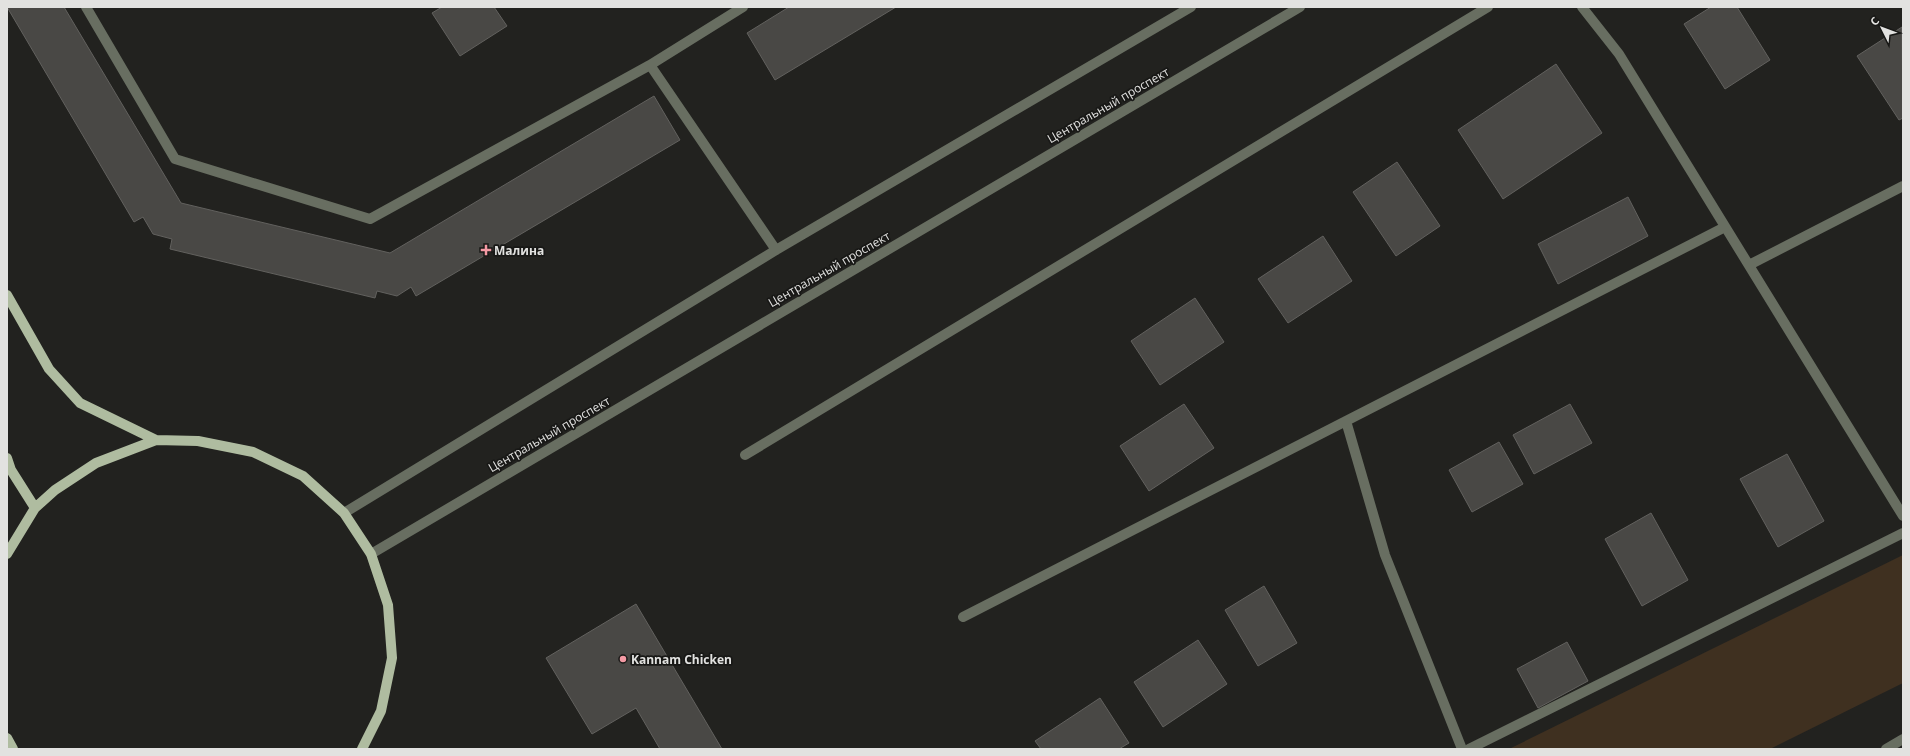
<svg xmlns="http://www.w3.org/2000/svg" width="1910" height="756" font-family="'Open Sans',sans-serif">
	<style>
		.green { fill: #3f3020 }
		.building { fill: #494845; stroke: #62615e }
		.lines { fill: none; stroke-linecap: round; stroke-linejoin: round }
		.minor { stroke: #686e61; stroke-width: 10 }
		.major { stroke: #afbca0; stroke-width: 10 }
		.poi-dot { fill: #f49aa4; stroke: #181816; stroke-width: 1.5 }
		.labels { text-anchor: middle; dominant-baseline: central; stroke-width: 3.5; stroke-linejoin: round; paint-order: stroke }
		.street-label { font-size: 12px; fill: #e2e2e0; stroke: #181816 }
		.poi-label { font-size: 12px; font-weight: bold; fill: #e2e2e0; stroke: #181816; text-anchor: start }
	</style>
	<rect width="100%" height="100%" fill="#22221f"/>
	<path class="green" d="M1903 555V683L1770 749H1509Z"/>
	<path class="building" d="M7 7H64L181 203 390 253 654 96 680 140 416 296 411 287 397 296 377 291 375 298 170 249 172 239 153 234 143 217 134 222Z
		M442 7H494L507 26 460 56 432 13Z
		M789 7H896L775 80 747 33Z
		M1711 7H1737L1770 60 1725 89 1684 24Z
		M1902 27 1903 118 1899 120 1857 56Z
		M1556 64 1602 133 1503 199 1458 130Z
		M1397 162 1440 226 1396 256 1353 192Z
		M1628 197 1648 236 1558 284 1538 244Z
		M1323 236 1352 281 1288 323 1258 279Z
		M1195 298 1224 342 1160 385 1131 341Z
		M1184 404 1214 448 1149 491 1120 446Z
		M1570 404 1592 443 1534 474 1513 435Z
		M1499 442 1523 484 1472 512 1449 470Z
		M1787 454 1824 521 1778 547 1740 479Z
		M1651 513 1688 580 1642 606 1605 539Z
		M1264 586 1297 643 1258 666 1225 610Z
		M636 604 722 749H660L636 708 592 734 546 658Z
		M1198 640 1227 684 1163 727 1134 682Z
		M1567 642 1588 681 1538 708 1517 669Z
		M1100 698 1129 743 1119 749H1041L1035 741Z"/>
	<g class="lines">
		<path class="minor" d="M86 7 175 159 370 219 650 65
			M743 7 650 65 776 250
			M1582 7 1619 54 1903 516
			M1749 265 1903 186
			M1346 421 1385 555 1462 749
			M745 455 1488 7
			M344 513 776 250 1191 7
			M371 554 1300 7
			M963 617 1725 227
			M1469 749 1903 533
			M1886 749 1903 739"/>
		<path class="major" d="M7 295 49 369 80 403 156 440
			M7 458 11 470 35 508
			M7 554 35 508 55 490 96 463 156 440 198 441 253 452 303 476 344 513 371 554 388 605 392 658 381 711 362 749
			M7 738 13 749"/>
	</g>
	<g class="poi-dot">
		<path d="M484 244h4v4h4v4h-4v4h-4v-4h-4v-4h4z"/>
		<circle cx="623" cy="659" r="4"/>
	</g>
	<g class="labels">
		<g class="street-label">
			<text transform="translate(1108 105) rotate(-30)">Центральный проспект</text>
			<text transform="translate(829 269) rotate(-30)">Центральный проспект</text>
			<text transform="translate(549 434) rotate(-30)">Центральный проспект</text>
		</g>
		<g class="poi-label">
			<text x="494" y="250">Малина</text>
			<text x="631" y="659">Kannam Chicken</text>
		</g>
	</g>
	<rect width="1910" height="756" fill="none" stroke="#e2e2e0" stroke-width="16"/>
	<g transform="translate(1882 28) rotate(312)" stroke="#181816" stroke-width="3" paint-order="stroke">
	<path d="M0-3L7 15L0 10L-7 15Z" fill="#e2e2e0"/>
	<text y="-6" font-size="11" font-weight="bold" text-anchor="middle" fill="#e2e2e0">С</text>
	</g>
</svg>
